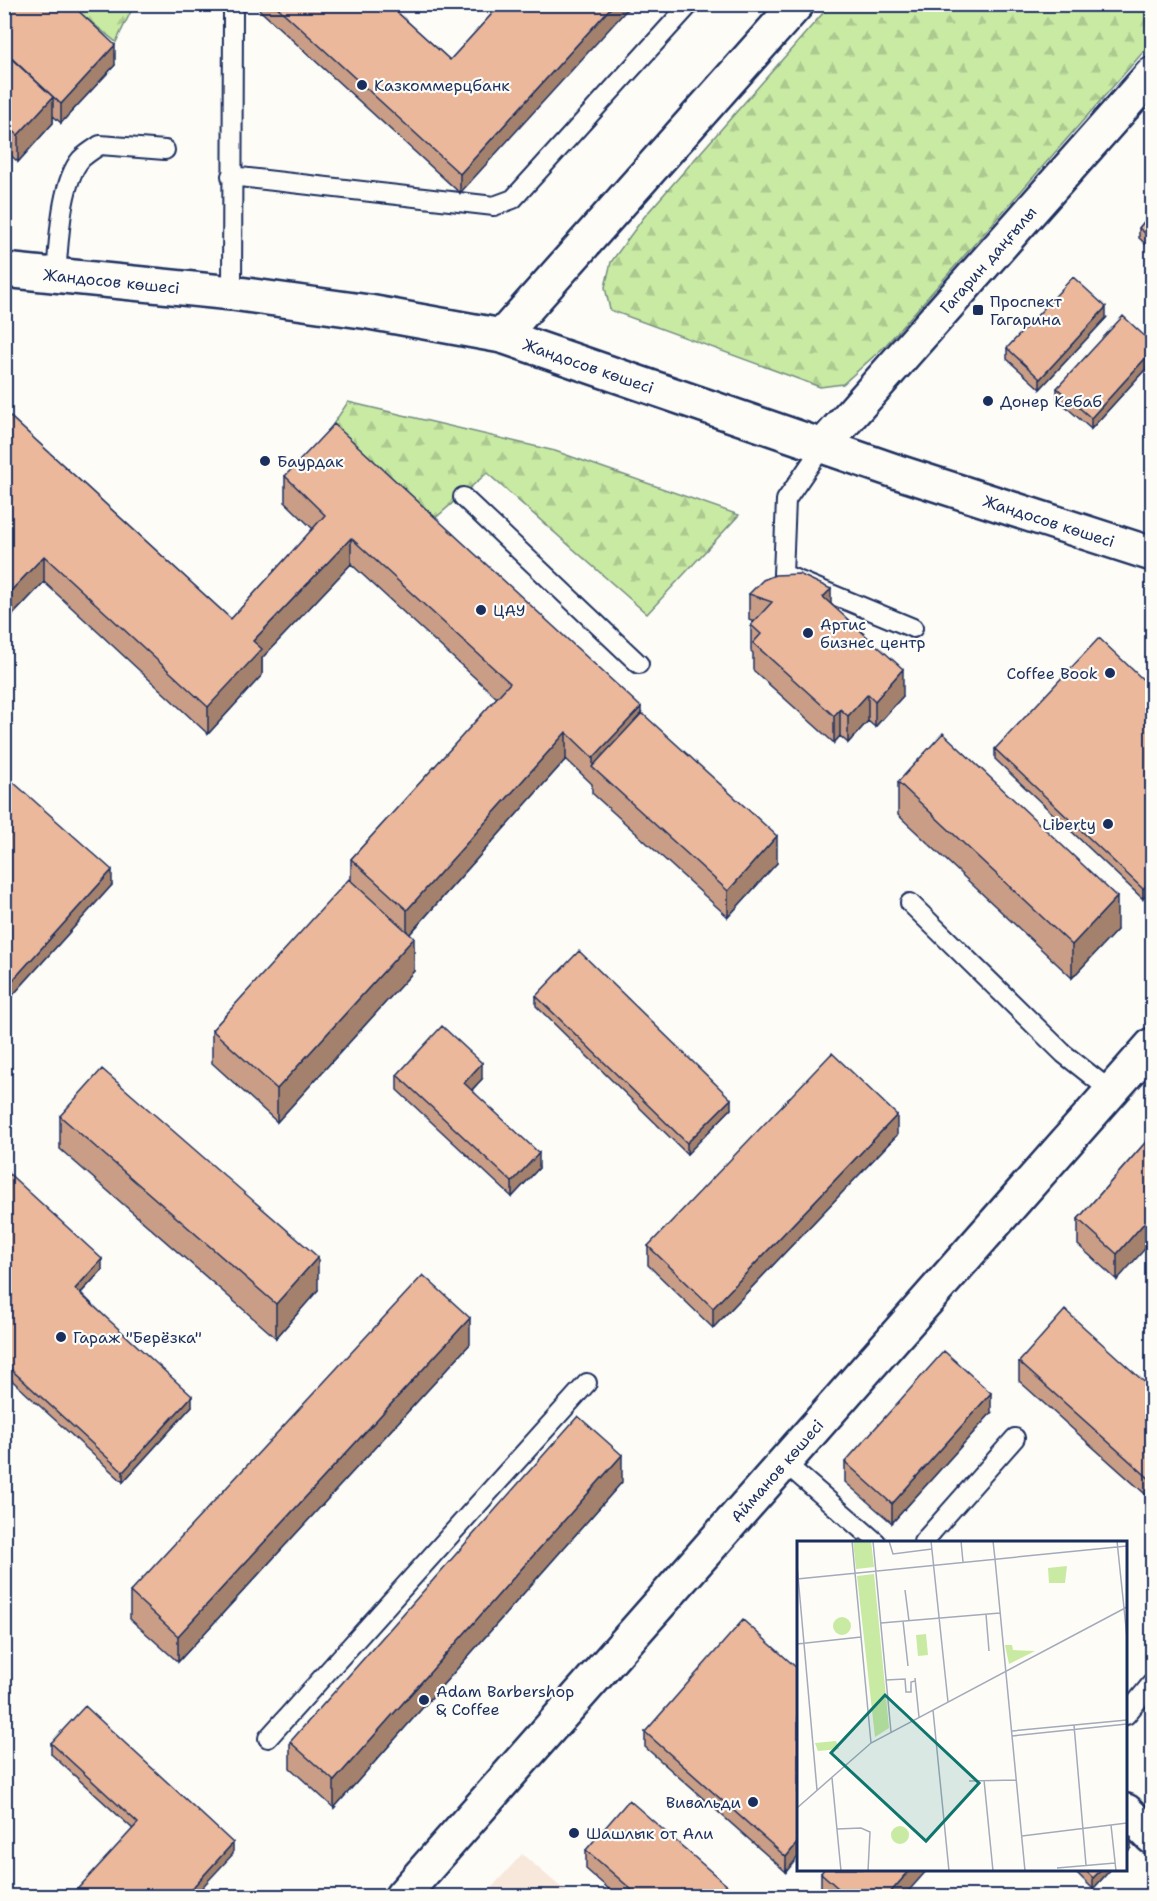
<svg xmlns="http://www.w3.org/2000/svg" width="1157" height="1901" font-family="'Shantell Sans',sans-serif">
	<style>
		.built { fill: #f8e8dc }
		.forest { fill: url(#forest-firs); stroke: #728c80; stroke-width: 1.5 }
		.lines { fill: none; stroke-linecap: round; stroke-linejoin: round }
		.lane-casing { stroke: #1b2f5e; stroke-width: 22 }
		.street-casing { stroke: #1b2f5e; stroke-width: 38 }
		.secondary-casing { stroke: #1b2f5e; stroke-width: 38 }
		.lane { stroke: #fdfcf7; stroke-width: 18 }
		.street { stroke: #fdfcf7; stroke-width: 33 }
		.secondary { stroke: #fdfcf7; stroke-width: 33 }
		.wall { fill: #ca9e86; stroke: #1b2f5e; stroke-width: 1.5 }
		.shaded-wall { fill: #a4816d; stroke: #1b2f5e; stroke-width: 1.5 }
		.building { fill: #ebb89c; stroke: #1b2f5e; stroke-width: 1.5 }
		.poi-dot { fill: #1b2f5e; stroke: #fdfcf7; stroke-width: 2 }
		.labels { text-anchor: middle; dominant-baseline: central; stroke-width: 4.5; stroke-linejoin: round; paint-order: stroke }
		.poi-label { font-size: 16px; fill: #1b2f5e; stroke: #fdfcf7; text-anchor: start }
		.street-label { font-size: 16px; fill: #1b2f5e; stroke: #fdfcf7 }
		.inset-road { fill: none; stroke: #a3aaba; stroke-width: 1.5 }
		.view { fill: #0f766e; fill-opacity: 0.15; stroke: #0f766e; stroke-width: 3 }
		.inset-edge { fill: none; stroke: #1b2f5e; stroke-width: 3 }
	</style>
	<defs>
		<pattern id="forest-firs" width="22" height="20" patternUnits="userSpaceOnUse" patternTransform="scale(1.5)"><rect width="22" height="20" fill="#c9eaa3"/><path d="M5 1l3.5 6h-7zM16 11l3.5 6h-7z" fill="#acc98f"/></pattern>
	</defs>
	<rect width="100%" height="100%" fill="#fdfcf7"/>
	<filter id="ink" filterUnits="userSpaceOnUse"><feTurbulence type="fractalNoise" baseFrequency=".0167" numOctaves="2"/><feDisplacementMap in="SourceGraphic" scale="12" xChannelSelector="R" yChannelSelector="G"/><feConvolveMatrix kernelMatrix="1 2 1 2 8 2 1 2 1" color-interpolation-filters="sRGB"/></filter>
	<g filter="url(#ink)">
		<path class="built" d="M522 1854 571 1896H484Z"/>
		<path class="forest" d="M831 4 1152 5V42L885 346 843 384 820 387 610 310 605 287 611 262 644 217Z
			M70 5H134L116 42Z
			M348 402 555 451 739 515 647 614 487 473 432 521 325 436Z"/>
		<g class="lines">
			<defs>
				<path id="lane" d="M231 176 494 206 513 199 690 4
					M56 275C59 244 60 183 81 159 86 154 94 149 100 145L165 150
					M232 293 233 11 236 4
					M823 446 786 500 783 574 913 628
					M463 497 639 664
					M910 903 1064 1054 1111 1091
					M785 1463 876 1542
					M923 1542 1015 1438
					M1126 1715 1152 1683
					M268 1738 587 1383"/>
				<path id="street" d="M1126 1811 1152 1837"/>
				<g id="secondary">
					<path id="s1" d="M4 270 232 293 369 312 502 336 898 472 1152 554"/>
					<path d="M502 336 797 4"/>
					<path id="s2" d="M823 446 1152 74"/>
					<path id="s3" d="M402 1896 1152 1045"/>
				</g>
			</defs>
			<use href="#lane" class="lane-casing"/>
			<use href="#street" class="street-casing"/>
			<use href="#secondary" class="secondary-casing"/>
			<use href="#lane" class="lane"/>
			<use href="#street" class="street"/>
			<use href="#secondary" class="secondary"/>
		</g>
		<path class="wall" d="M4 4 115 65 61 123 53 116V123L18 162 4 149Z
			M253 4H388L450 60 501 4 460 193Z
			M1152 212V250L1139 238V228Z
			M1106 318 1040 389 1007 359V348Z
			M1152 362 1091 429 1057 399V388Z
			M4 411 231 619 313 529 285 502V476L641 714 777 863 728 917 592 793V784L566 759 410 934 414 971 277 1122 212 1063V1030L351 880V859L497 698 351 564 262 658V675L208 734 44 582 4 624Z
			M749 594 831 604 903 696 875 727 868 721 848 743 840 736 834 743 753 670V653L751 651V625L754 622 749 620Z
			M1152 688 1143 899 995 759V749Z
			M4 774 112 885 12 996 4 989Z
			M898 782 1117 930 1072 978 898 815Z
			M536 996 731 1109 687 1154 536 1006Z
			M397 1075 482 1079 472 1090 539 1168 512 1197 397 1090Z
			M60 1116 318 1290 276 1338 60 1149Z
			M897 1135 713 1328 648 1265V1246Z
			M1152 1135 1117 1280 1078 1245V1219Z
			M4 1169 102 1270 81 1293 192 1406 123 1482 6 1375 4 1377Z
			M470 1344 178 1662 130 1619V1592Z
			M1019 1362 1152 1389V1500L1019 1381Z
			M991 1413 892 1523 845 1482V1462Z
			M622 1482 334 1808 290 1768V1742Z
			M798 1669 786 1872 645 1747V1732Z
			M51 1743 233 1854 133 1829 51 1754Z
			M586 1850 739 1896H617L586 1869Z
			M1073 1869H1111L1093 1889Z
			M821 1873 904 1896H825L821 1893Z"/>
		<path class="shaded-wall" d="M614 4H632L460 193V174Z
			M115 45V65L61 123V104Z
			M53 97V123L18 162V135Z
			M1106 307V318L1040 389V379Z
			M1152 351V362L1091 429V418Z
			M351 538V564L262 658V675L208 734V707L253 641Z
			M44 556V582L4 624V598Z
			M831 589V616L823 597Z
			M903 669V696L875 727V701Z
			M868 694V721L848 743V716Z
			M641 707V733L593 767V758Z
			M840 709V736L834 743V716Z
			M566 732V759L407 937V910Z
			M777 836V863L728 917V891Z
			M112 870V885L12 996V981Z
			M1152 879V889L1143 899V889Z
			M1117 897V930L1072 978V945Z
			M414 938V971L277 1122V1089Z
			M482 1063V1079L464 1098V1083Z
			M731 1099V1109L687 1154V1143Z
			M897 1115V1135L713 1328V1308Z
			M539 1153V1168L512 1197V1182Z
			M1152 1214V1241L1117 1280V1254Z
			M318 1257V1290L276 1338V1304Z
			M102 1259V1270L75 1299V1289Z
			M470 1318V1344L178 1662V1636Z
			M6 1365V1375L4 1377V1366Z
			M991 1393V1413L892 1523V1504Z
			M192 1396V1406L123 1482V1472Z
			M622 1455V1482L334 1808V1781Z
			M1131 1838V1848L1125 1854V1844Z
			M798 1842V1857L786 1872V1857Z
			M233 1843V1854L194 1896H185Z
			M911 1869H928L904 1896H887Z
			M1102 1869H1111L1093 1889V1878Z"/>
		<path class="building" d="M4 4H71L115 45 61 104 4 51Z
			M274 4H388L450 60 501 4H614L460 174Z
			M4 52 53 97 18 135 4 123Z
			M1152 212V239L1139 228Z
			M1073 277 1106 307 1040 379 1007 348Z
			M1123 316 1152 343V351L1091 418 1057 388Z
			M4 411 231 619 325 515 285 476 334 424 641 707 593 758 566 732 407 910 351 859 510 683 351 538 253 641 262 649 208 707 44 556 4 598Z
			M799 574 831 589 823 597 903 669 875 701 868 694 848 716 840 709 834 716 753 643 761 634 751 625 772 602 749 594 763 580 775 575Z
			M1099 638 1152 688V879L1143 889 995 749Z
			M642 713 777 836 728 891 592 767Z
			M943 733 1117 897 1072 945 898 782Z
			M4 774 112 870 12 981 4 974Z
			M349 879 414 938 277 1089 212 1030Z
			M579 951 731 1099 687 1143 536 996Z
			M442 1026 482 1063 464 1083 539 1153 512 1182 397 1075Z
			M832 1053 897 1115 713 1308 648 1246Z
			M102 1069 318 1257 276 1304 60 1116Z
			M1152 1135V1214L1117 1254 1078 1219Z
			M4 1169 102 1259 75 1289 192 1396 123 1472 6 1365 4 1366Z
			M423 1275 470 1318 178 1636 130 1592Z
			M1065 1310 1152 1389V1481L1019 1362Z
			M944 1351 991 1393 892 1504 845 1462Z
			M578 1416 622 1455 334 1781 290 1742Z
			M861 1539 865 1542H857Z
			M743 1620 798 1669V1842L786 1857 645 1732Z
			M85 1706 233 1843 185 1896H71L138 1823 51 1743Z
			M629 1800 739 1896H639L586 1850Z
			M1125 1832 1131 1838 1125 1844Z
			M824 1869H911L887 1896H847L821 1873Z
			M1084 1869H1102L1093 1878Z"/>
	</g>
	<g class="poi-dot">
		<circle cx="362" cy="85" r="6"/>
		<rect x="972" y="304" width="12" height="12" rx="3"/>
		<circle cx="988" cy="401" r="6"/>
		<circle cx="265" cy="461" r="6"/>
		<circle cx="481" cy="610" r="6"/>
		<circle cx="808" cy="633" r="6"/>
		<circle cx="1110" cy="673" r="6"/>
		<circle cx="1108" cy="824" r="6"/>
		<circle cx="61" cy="1337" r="6"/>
		<circle cx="424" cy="1700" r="6"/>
		<circle cx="753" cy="1802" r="6"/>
		<circle cx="574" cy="1833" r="6"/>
	</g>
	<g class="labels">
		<g class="poi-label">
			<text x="374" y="85">Казкоммерцбанк</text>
			<text x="990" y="301">Проспект<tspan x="990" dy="18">Гагарина</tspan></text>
			<text x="1000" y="401">Донер Кебаб</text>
			<text x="277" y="461">Баурдак</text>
			<text x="493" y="610">ЦАУ</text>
			<text x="820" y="624">Артис<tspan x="820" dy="18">бизнес центр</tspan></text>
			<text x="1098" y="673" text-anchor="end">Coffee Book</text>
			<text x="1096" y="824" text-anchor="end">Liberty</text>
			<text x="73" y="1337">Гараж "Берёзка"</text>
			<text x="436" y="1691">Adam Barbershop<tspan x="436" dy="18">&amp; Coffee</tspan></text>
			<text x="741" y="1802" text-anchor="end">Вивальди</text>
			<text x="586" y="1833">Шашлык от Али</text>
		</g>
		<g class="street-label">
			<text stroke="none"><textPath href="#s2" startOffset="249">Гагарин даңғылы</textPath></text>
			<text stroke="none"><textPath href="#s1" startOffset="108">Жандосов көшесі</textPath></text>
			<text stroke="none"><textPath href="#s1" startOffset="594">Жандосов көшесі</textPath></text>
			<text stroke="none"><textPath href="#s1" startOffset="1080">Жандосов көшесі</textPath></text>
			<text stroke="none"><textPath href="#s3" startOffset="567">Айманов көшесі</textPath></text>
		</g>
	</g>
	<g transform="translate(797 1541)">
		<rect width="330" height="330" fill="#fdfcf7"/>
		<path d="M129 93 131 114 121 115 119 94Z" fill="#c9eaa3"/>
		<path d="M56 0H74L77 26 59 28ZM270 25 268 42H252L251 27ZM77 33 92 187 78 196 60 35ZM208 104H215L216 109 238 110 212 123ZM39 200 42 208 21 210 18 202Z" fill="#c9eaa3"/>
		<path d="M36 85a9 9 0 1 1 18 0a9 9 0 1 1-18 0ZM94 294a9 9 0 1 1 18 0a9 9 0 1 1-18 0Z" fill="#c9eaa3"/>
		<path class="inset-road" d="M55 0 74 202M76 0 94 191M92 0 96 13 135 8M134 0 151 161M164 0 166 21M196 0 198 18M320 0 327 67M198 18 228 330M0 24 20 249M0 38 330 5M108 49 112 80M327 67 330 97M189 73 192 110M106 80 111 125M84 82 203 72M0 103 64 96M118 137 122 176M89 139 108 138 109 151H114V141L118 140M136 169 152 330M277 184 289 324M215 190 330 179M215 195 330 183M35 237 44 330M187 239 196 330M172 240 219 239M0 267 74 202 330 66M314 284 319 330M40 288 64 287 73 291 71 330M225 295 330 282M260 327 318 322"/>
		<path class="view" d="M88 154 182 242 129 300 34 212Z"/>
		<rect width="330" height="330" class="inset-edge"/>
	</g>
	<rect width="1157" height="1901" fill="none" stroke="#fdfcf7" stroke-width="24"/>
	<rect x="12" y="12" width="1133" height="1877" fill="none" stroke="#1b2f5e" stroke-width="2" filter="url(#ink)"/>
</svg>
